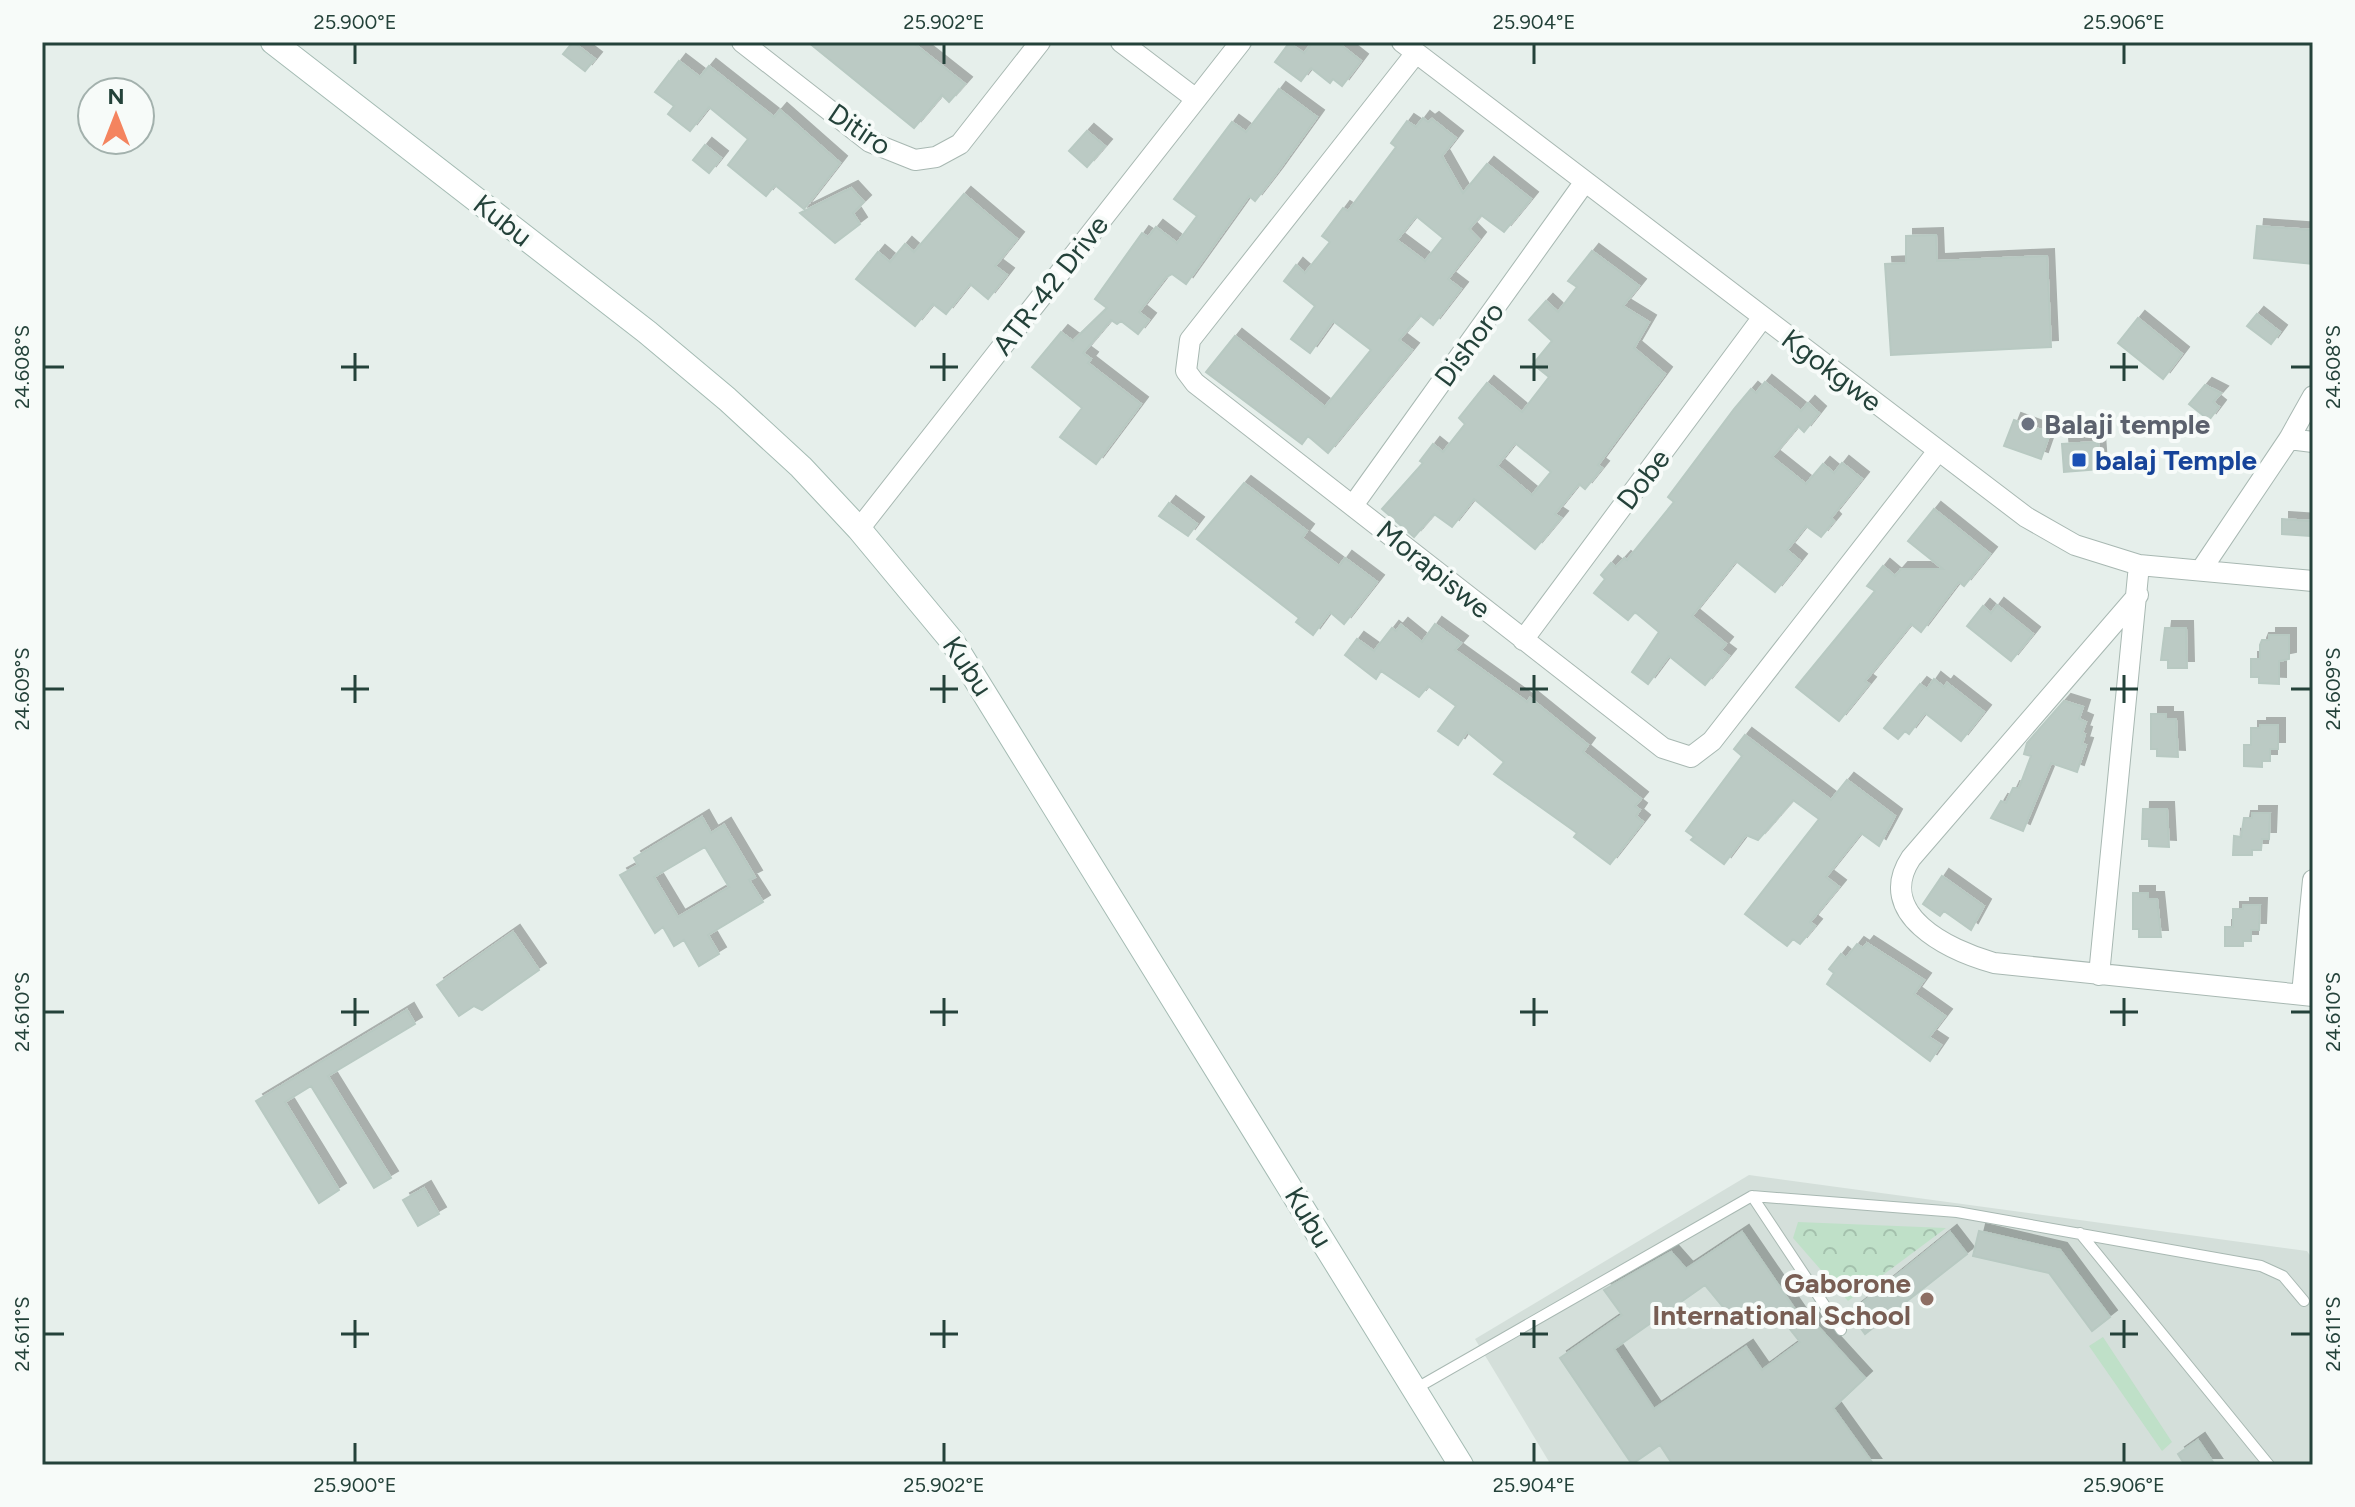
<svg xmlns="http://www.w3.org/2000/svg" width="2355" height="1507" font-family="Figtree,sans-serif">
	<style>
		.built { fill: #d4dfda }
		.park { fill: url(#park-crowns) }
		.pitch { fill: #bfe0c8 }
		.building { fill: #bbcac4; stroke: #b8c9c2; stroke-width: 2; fill-rule: evenodd; filter: url(#shadow) }
		.lines { fill: none; stroke-linecap: round; stroke-linejoin: round }
		.lane-casing { stroke: #a8b8b2; stroke-width: 12 }
		.street-casing { stroke: #a8b8b2; stroke-width: 22 }
		.secondary-casing { stroke: #a4bbb3; stroke-width: 26 }
		.lane { stroke: #fff; stroke-width: 10 }
		.street { stroke: #fff; stroke-width: 20 }
		.secondary { stroke: #fff; stroke-width: 24 }
		.ticks { fill: none; stroke: #24423a; stroke-width: 3 }
		.worship-dot { fill: #6b7280; stroke: #f7fbf9; stroke-width: 3 }
		.transit-dot { fill: #1a4fb4; stroke: #f7fbf9; stroke-width: 3 }
		.education-dot { fill: #8d6e63; stroke: #f7fbf9; stroke-width: 3 }
		.labels { text-anchor: middle; dominant-baseline: central; stroke-width: 8; stroke-linejoin: round; paint-order: stroke }
		.street-label { font-size: 28px; fill: #24423a; stroke: #f7fbf9 }
		.worship-label { font-size: 28px; font-weight: bold; fill: #5b616d; stroke: #f7fbf9; text-anchor: start }
		.transit-label { font-size: 28px; font-weight: bold; fill: #164399; stroke: #f7fbf9; text-anchor: start }
		.education-label { font-size: 28px; font-weight: bold; fill: #785e54; stroke: #f7fbf9; text-anchor: end }
		.neatline { fill: none; stroke: #24423a; stroke-width: 3 }
		.ticks-label { font-size: 20px; text-anchor: middle; fill: #24423a }
	</style>
	<defs>
		<pattern id="park-crowns" width="20" height="18" patternUnits="userSpaceOnUse" patternTransform="scale(2)"><rect width="20" height="18" fill="#bfe0c8"/><path d="M2 6a3 3 0 1 1 6 0M12 15a3 3 0 1 1 6 0" fill="none" stroke="#a4c1ad"/></pattern>
		<filter id="shadow"><feDropShadow dx="7" dy="-7" stdDeviation="0" flood-color="#0004"/></filter>
	</defs>
	<rect width="100%" height="100%" fill="#e6efeb"/>
	<path class="built" d="M1749 1175 2307 1251 2313 1260V1465H1551L1475 1339Z"/>
	<path class="park" d="M1798 1222 1946 1228 1848 1301 1793 1238Z"/>
	<path class="pitch" d="M2103 1337 2172 1442 2162 1451 2089 1346Z"/>
	<path class="building" d="M573 42 595 59 585 71 563 54Z
		M808 42H912L965 84 949 102 942 95 914 128Z
		M1313 42H1337L1361 61 1342 86 1333 79 1330 83 1311 68 1301 81 1275 62 1289 43 1304 53Z
		M679 61 700 77 709 66 774 117 780 110 840 163 804 209 775 185 766 196 728 165 748 139 709 107 690 131 668 114 674 106 655 92Z
		M1279 89 1317 117 1276 174 1255 201 1249 196 1186 284 1172 274 1166 277 1139 312 1149 320 1138 334 1121 321 1117 324 1111 320 1083 353 1091 359 1088 363 1141 404 1096 464 1060 437 1082 408 1032 367 1061 332 1073 341 1107 308 1095 299 1142 233 1148 237 1156 227 1177 243 1197 216 1174 199 1232 122 1246 132Z
		M1423 118 1428 122 1432 119 1456 138 1442 156 1463 193 1487 164 1531 199 1504 232 1481 215 1469 229 1479 239 1448 279 1461 289 1433 325 1420 315 1399 340 1412 350 1328 453 1308 436 1302 444 1206 372 1235 336 1325 407 1371 350 1333 321 1310 353 1291 339 1315 306 1284 281 1296 265 1305 273 1330 242 1322 236 1343 208 1348 211 1396 147 1391 143 1407 121 1416 127ZM1416 216 1443 238 1425 261 1397 240Z
		M1087 131 1105 146 1087 167 1069 151Z
		M705 145 721 158 709 173 693 160Z
		M851 188 864 202 853 213 860 224 835 243 800 213Z
		M964 194 1017 239 995 266 1007 275 988 299 970 284 946 314 933 304 915 326 856 279 878 252 890 262 905 244 914 252Z
		M2257 226 2313 230V264L2254 258Z
		M1936 235 1937 261 2047 256 2051 347 1891 355 1885 264 1906 263V236Z
		M1592 251 1639 286 1623 306 1649 322 1634 348 1665 374 1598 465 1602 468 1585 489 1579 484 1555 514 1561 518 1535 549 1474 499 1452 527 1434 514 1414 537 1382 509 1423 463 1420 461 1433 444 1443 452 1465 424 1459 418 1487 383 1522 412 1549 377 1533 364 1552 341 1529 320 1546 301 1558 312 1577 287 1568 281ZM1515 443 1551 472 1532 495 1497 466Z
		M2257 314 2280 332 2271 344 2247 326Z
		M2138 318 2182 354 2163 379 2118 343Z
		M1765 382 1801 411 1808 403 1819 413 1804 432 1798 426 1772 457 1806 484 1823 464 1834 473 1842 463 1862 479 1831 518 1834 521 1821 537 1806 526 1787 550 1800 561 1775 592 1736 561 1692 616 1726 644 1721 650 1729 656 1705 685 1669 656 1648 684 1632 672 1659 632 1635 612 1628 620 1594 593 1605 579 1601 575 1611 563 1616 567 1624 558 1627 560 1674 502 1668 497 1734 409 1751 389 1756 393Z
		M2205 385 2221 393 2213 402 2219 407 2209 420 2189 404Z
		M2014 420 2050 433 2041 459 2004 446Z
		M2098 442 2100 469 2064 472 2062 444Z
		M1244 483 1307 531 1302 538 1339 566 1345 558 1377 582 1344 624 1330 612 1313 635 1296 622 1299 618 1197 539Z
		M1169 503 1197 524 1188 536 1159 516Z
		M1934 509 1990 554 1964 586 1959 582 1921 632 1911 624 1865 681 1869 684 1839 721 1796 687 1875 591 1867 586 1883 566 1895 576 1901 569H1943L1908 541Z
		M2282 519 2311 521 2310 536 2282 534Z
		M1997 605 2033 634 2011 661 1967 626 1983 606 1991 613Z
		M1435 624 1461 643 1455 650 1527 702 1530 698 1588 745 1583 752 1641 799 1635 806 1640 810 1636 816 1643 822 1610 864 1574 837 1577 833 1494 774 1504 762 1467 732 1458 745 1438 731 1456 706 1428 686 1419 697 1381 671 1376 679 1345 655 1357 639 1374 651 1392 628 1396 631 1401 625 1422 642Z
		M2165 628H2186L2187 668H2168V660H2161Z
		M2269 635H2289V659L2279 661V684L2259 683V677H2251V659H2260V645L2262 640H2269Z
		M1934 679 1944 687 1947 683 1984 712 1961 741 1925 713 1909 734 1905 731 1898 739 1884 728 1920 684 1927 689Z
		M2064 701 2083 707 2079 719 2086 722 2082 733 2085 734 2082 744 2086 745 2077 772 2051 763 2023 831 1991 818 2001 801 2006 803 2013 788H2019L2031 756 2024 754 2027 743Z
		M2151 714H2166V719H2176L2178 757 2157 756V749H2151Z
		M2260 725H2278V749H2270V761H2262V767L2244 766V745H2251V728H2260Z
		M1745 735 1831 800 1847 780 1895 816 1879 846 1861 833 1826 877 1839 887 1810 922 1815 926 1800 944 1793 939 1787 946 1745 914 1819 819 1793 800 1758 840 1746 835 1724 864 1691 840 1694 837 1686 831 1742 756 1734 749Z
		M2143 809H2167L2169 847 2149 846V839H2142Z
		M2252 813H2270L2269 839H2262L2261 850H2252V855H2233L2234 836 2241 837 2244 818H2252Z
		M702 817 711 833 724 825 755 877 749 880 763 902 708 935 719 954 699 966 684 940 674 946 663 927 655 933 620 875 638 865 634 858ZM705 847 729 887 678 917 654 877Z
		M1942 876 1984 906 1971 930 1944 911 1940 916 1923 904Z
		M2133 893H2148V899H2157L2161 937H2139V929H2133Z
		M2243 905H2260L2259 930H2251V941H2243V946H2225V927H2233V909H2243Z
		M513 932 539 970 482 1010 474 1006 459 1016 437 985Z
		M1867 943 1924 980 1914 994 1945 1016 1929 1037 1941 1045 1930 1061 1827 984 1834 973 1829 969 1841 954 1846 958 1857 944 1863 948Z
		M407 1010 415 1024 328 1076 391 1178 374 1188 311 1086 285 1102 339 1190 319 1203 256 1101Z
		M424 1188 439 1214 418 1226 403 1200Z
		M1979 1231 2060 1250 2110 1317 2092 1331 2049 1273 1973 1256Z
		M1742 1232 1805 1324 1811 1319 1865 1378 1833 1408 1874 1465H1673L1660 1445 1632 1464 1560 1358 1622 1315 1604 1290 1671 1252 1686 1269ZM1705 1285 1737 1324 1761 1306 1770 1319 1778 1314 1800 1342 1762 1370 1746 1347 1654 1409 1614 1349Z
		M1950 1232 1967 1254 1865 1334 1850 1313Z
		M2198 1440 2215 1465H2185L2178 1454Z"/>
	<g class="lines">
		<defs>
			<path id="lane" d="M1752 1196 1841 1330
				M2080 1233 2269 1465
				M1415 1389 1752 1196 1957 1212 2261 1266 2283 1276 2304 1301"/>
			<path id="street" d="M742 42 870 142 915 160 936 157 960 144 1040 42
				M1121 42 1196 99
				M1402 42 2026 517 2075 545 2139 565 2313 581
				M1416 53 1190 340 1186 371 1195 383 1663 748 1691 757 1712 741 1938 451
				M2289 439 2313 442
				M1354 504 1584 183
				M859 529 1241 42
				M2201 570 2289 439 2313 396
				M2138 595 1911 858C1874 914 1948 950 1994 963L2313 996
				M1523 640 1763 317
				M2099 975 2139 565
				M2302 994 2313 880"/>
			<path id="secondary" d="M273 42 647 332 727 399 801 467 859 529 952 641 1461 1465"/>
		</defs>
		<use href="#lane" class="lane-casing"/>
		<use href="#street" class="street-casing"/>
		<use href="#secondary" class="secondary-casing"/>
		<use href="#lane" class="lane"/>
		<use href="#street" class="street"/>
		<use href="#secondary" class="secondary"/>
	</g>
	<path class="ticks" d="M355 44V64M944 44V64M1534 44V64M2124 44V64M355 353V381M944 353V381M1534 353V381M2124 353V381M44 367H64M341 367H369M930 367H958M1520 367H1548M2110 367H2138M2291 367H2311M355 675V703M944 675V703M1534 675V703M2124 675V703M44 689H64M341 689H369M930 689H958M1520 689H1548M2110 689H2138M2291 689H2311M355 998V1026M944 998V1026M1534 998V1026M2124 998V1026M44 1012H64M341 1012H369M930 1012H958M1520 1012H1548M2110 1012H2138M2291 1012H2311M355 1320V1348M944 1320V1348M1534 1320V1348M2124 1320V1348M44 1334H64M341 1334H369M930 1334H958M1520 1334H1548M2110 1334H2138M2291 1334H2311M355 1443V1463M944 1443V1463M1534 1443V1463M2124 1443V1463"/>
	<circle class="worship-dot" cx="2028" cy="424" r="8"/>
	<rect class="transit-dot" x="2071" y="452" width="16" height="16" rx="4"/>
	<circle class="education-dot" cx="1927" cy="1299" r="8"/>
	<g class="labels">
		<g class="street-label">
			<text transform="translate(860 129) rotate(34)">Ditiro</text>
			<text transform="translate(503 220) rotate(38)">Kubu</text>
			<text transform="translate(1050 285) rotate(-52)">ATR-42 Drive</text>
			<text transform="translate(1469 344) rotate(-54)">Dishoro</text>
			<text transform="translate(1832 370) rotate(37)">Kgokgwe</text>
			<text transform="translate(1643 479) rotate(-53)">Dobe</text>
			<text transform="translate(1434 569) rotate(39)">Morapiswe</text>
			<text transform="translate(968 666) rotate(56)">Kubu</text>
			<text transform="translate(1309 1217) rotate(59)">Kubu</text>
		</g>
		<g class="worship-label">
			<text x="2044" y="424">Balaji temple</text>
		</g>
		<g class="transit-label">
			<text x="2095" y="460">balaj Temple</text>
		</g>
		<g class="education-label">
			<text x="1911" y="1283">Gaborone<tspan x="1911" dy="32">International School</tspan></text>
		</g>
	</g>
	<rect width="2355" height="1507" fill="none" stroke="#f7fbf9" stroke-width="88"/>
	<g transform="translate(116 116)"><circle r="38" fill="#f7fbf9" stroke="#a3b1ad" stroke-width="2"/>
	<path d="M0-6L14 30L0 20L-14 30Z" fill="#f4845f"/>
	<text y="-12" font-size="22" font-weight="bold" text-anchor="middle" fill="#24423a">N</text>
	</g>
	<rect x="44" y="44" width="2267" height="1419" class="neatline"/>
	<g class="ticks-label">
		<text x="355" y="29">25.900°E</text>
		<text x="944" y="29">25.902°E</text>
		<text x="1534" y="29">25.904°E</text>
		<text x="2124" y="29">25.906°E</text>
		<text transform="translate(22 367) rotate(-90)" y="7">24.608°S</text>
		<text transform="translate(2333 367) rotate(-90)" y="7">24.608°S</text>
		<text transform="translate(22 689) rotate(-90)" y="7">24.609°S</text>
		<text transform="translate(2333 689) rotate(-90)" y="7">24.609°S</text>
		<text transform="translate(22 1012) rotate(-90)" y="7">24.610°S</text>
		<text transform="translate(2333 1012) rotate(-90)" y="7">24.610°S</text>
		<text transform="translate(22 1334) rotate(-90)" y="7">24.611°S</text>
		<text transform="translate(2333 1334) rotate(-90)" y="7">24.611°S</text>
		<text x="355" y="1492">25.900°E</text>
		<text x="944" y="1492">25.902°E</text>
		<text x="1534" y="1492">25.904°E</text>
		<text x="2124" y="1492">25.906°E</text>
	</g>
</svg>
